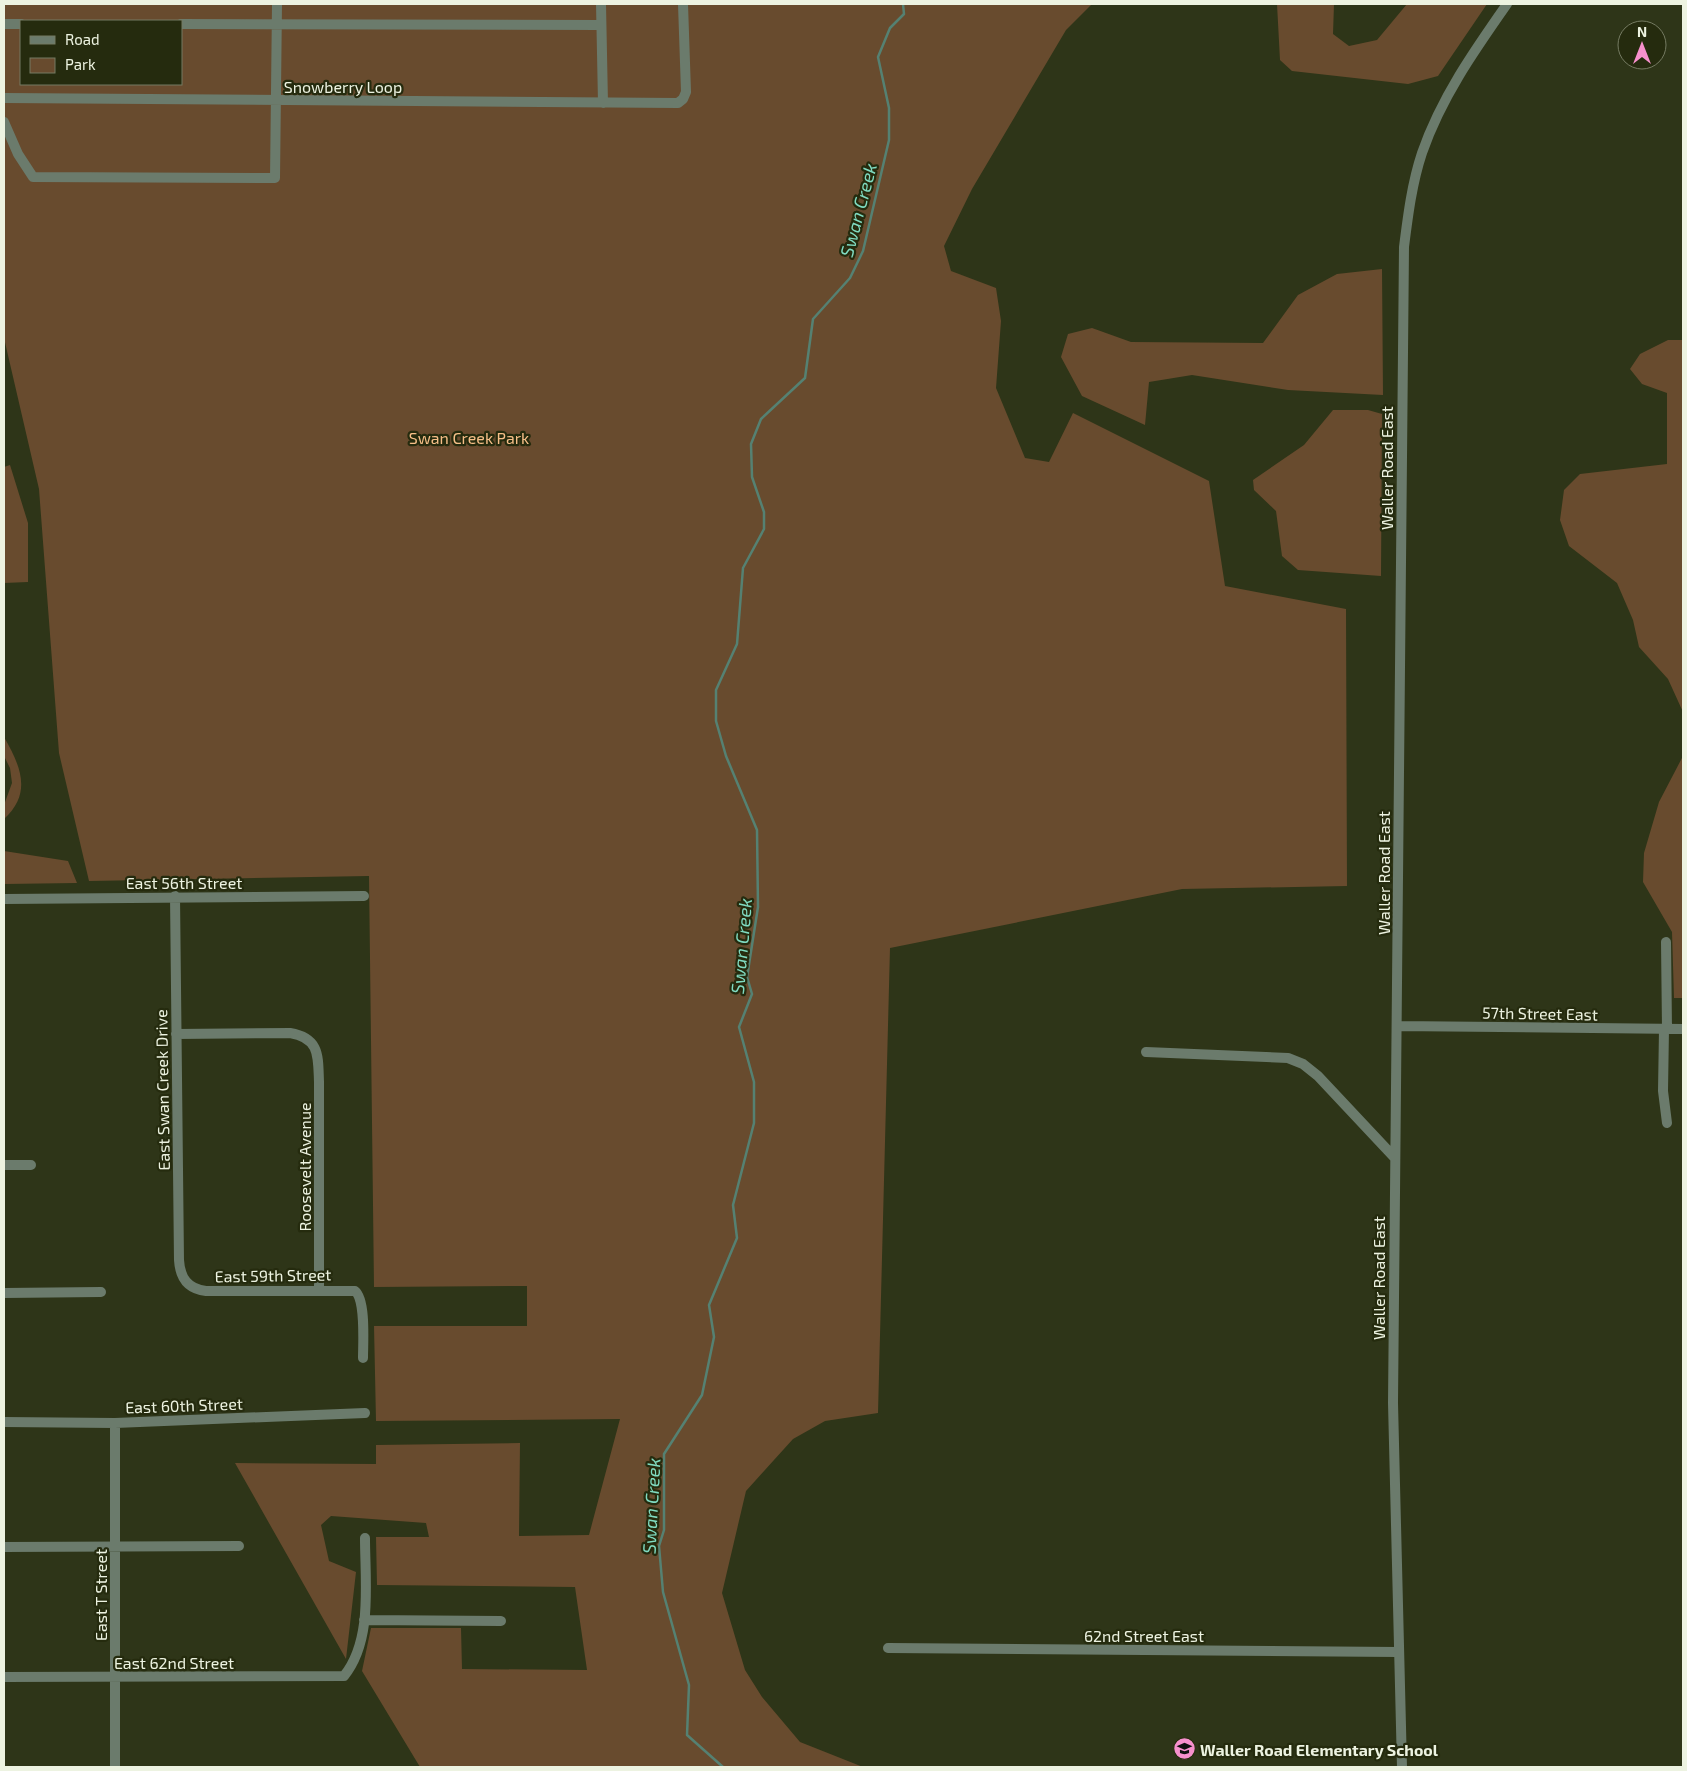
<svg xmlns="http://www.w3.org/2000/svg" width="1687" height="1771" font-family="'Exo 2',sans-serif">
	<style>
		.green { fill: #684b2e; fill-rule: evenodd }
		.lines { fill: none; stroke-linecap: round; stroke-linejoin: round }
		.stream { stroke: #558172; stroke-width: 2.5 }
		.minor { stroke: #6b7b6c; stroke-width: 10 }
		.labels { text-anchor: middle; dominant-baseline: central; stroke-width: 4.5; stroke-linejoin: round; paint-order: stroke }
		.street-label { font-size: 16px; fill: #edf3e1; stroke: #252b0e }
		.park-label { font-size: 16px; fill: #f6bf88; stroke: #252b0e }
		.poi-label { font-size: 16px; font-weight: bold; fill: #edf3e1; stroke: #252b0e; text-anchor: start }
		.water-label { font-size: 18px; font-style: italic; fill: #80dbc1; stroke: #252b0e }
	</style>
	<rect width="100%" height="100%" fill="#2e3518"/>
	<path class="green" d="M4 4H1092L1066 30 972 189 944 246 951 271 996 288 1001 321 996 388 1025 458 1049 462 1073 413 1209 481 1225 586 1346 609 1347 886 1182 889 890 948 878 1413 825 1421 793 1439 746 1491 722 1593 745 1670 762 1697 800 1742 863 1767H420L362 1671 371 1628H461L462 1669 587 1670 575 1587 377 1585 376 1537H429L426 1523 331 1516 321 1525 329 1561 356 1572 346 1659 235 1463 376 1464V1445L520 1443 519 1536 589 1535 620 1419 376 1421 374 1326H527V1286L374 1287 369 876 89 881 59 753 39 489 4 338ZM21 21H181V84H21Z
		M1277 4H1334L1333 34 1349 46 1377 40 1407 4H1487L1438 76 1408 84 1292 71 1280 60Z
		M1382 269 1383 395 1288 390 1192 375 1149 382 1145 425 1082 396 1061 357 1068 334 1092 328 1131 342 1263 343 1298 295 1337 274Z
		M1668 340H1683V712L1668 679 1639 647 1633 620 1617 583 1569 546 1560 520 1564 490 1580 474 1667 464V393L1642 384 1630 369 1640 354Z
		M1333 410H1368L1382 414 1381 576 1298 570 1282 556 1276 511 1254 490 1253 480 1304 445Z
		M10 465 28 523V582L4 583V467Z
		M4 737C20 765 33 793 4 819V805L12 783 10 768 4 756Z
		M1683 756V998H1674L1672 932 1643 882 1644 853 1659 802Z
		M4 851 68 861 77 883 4 884Z"/>
	<g class="lines">
		<path class="stream" d="M723 1767 687 1735 689 1685 663 1592 659 1546 664 1530V1454L702 1395 714 1337 709 1305 737 1238 733 1205 754 1123V1082L739 1027 752 994 747 977 758 907 757 830 726 756 716 721V690L737 644 743 568 764 529V512L752 477 751 444 761 419 805 378 813 319 850 278 863 251 889 140V108L878 57 890 28 904 14 903 4"/>
		<path class="minor" d="M601 4 603 103
			M4 24H21
			M181 24 601 25
			M4 98 678 103 683 99 686 92 683 4
			M4 122 18 154 33 177 275 178 277 4
			M175 896 179 1260C180 1278 188 1289 206 1291H355C366 1300 363 1343 363 1358
			M4 899 364 896
			M1666 942 1667 1029
			M1397 1026 1683 1029
			M1664 1029 1663 1091 1667 1123
			M176 1034 290 1033C320 1038 318 1056 319 1082V1290
			M1146 1052 1288 1058 1303 1064 1318 1076 1394 1157
			M4 1165H31
			M4 1293 101 1292
			M4 1422 115 1423 365 1413
			M4 1547 239 1546
			M364 1620 501 1621
			M888 1648 1398 1652
			M4 1677 344 1676C373 1640 365 1582 365 1538
			M115 1767V1423
			M1402 1767 1393 1403 1404 247C1408 215 1412 183 1422 153 1441 98 1474 51 1507 4"/>
	</g>
	<defs>
		<symbol id="school-disc" viewBox="-11 -11 22 22"><circle r="9.5" fill="#f790cd" stroke="#252b0e"/><path d="M0-5L7-2L0 1L-7-2ZM-4 1L0 2.5L4 1V4Q0 6-4 4Z" fill="#111"/></symbol>
	</defs>
	<g fill-rule="evenodd">
		<use href="#school-disc" x="1172" y="1736" width="25" height="25"/>
	</g>
	<g class="labels">
		<g class="street-label">
			<text x="343" y="86">Snowberry Loop</text>
			<text transform="translate(1386 468) rotate(-90)">Waller Road East</text>
			<text transform="translate(1383 873) rotate(-90)">Waller Road East</text>
			<text x="184" y="882">East 56th Street</text>
			<text transform="translate(1540 1013) rotate(1)">57th Street East</text>
			<text transform="translate(162 1090) rotate(-91)">East Swan Creek Drive</text>
			<text transform="translate(304 1167) rotate(-90)">Roosevelt Avenue</text>
			<text transform="translate(273 1275) rotate(-1)">East 59th Street</text>
			<text transform="translate(1378 1278) rotate(-90)">Waller Road East</text>
			<text transform="translate(184 1405) rotate(-2)">East 60th Street</text>
			<text transform="translate(100 1595) rotate(-90)">East T Street</text>
			<text x="1144" y="1635">62nd Street East</text>
			<text x="174" y="1662">East 62nd Street</text>
		</g>
		<g class="park-label">
			<text x="469" y="437">Swan Creek Park</text>
		</g>
		<g class="poi-label">
			<text x="1200" y="1749">Waller Road Elementary School</text>
		</g>
		<g class="water-label">
			<text transform="translate(858 210) rotate(-75)">Swan Creek</text>
			<text transform="translate(741 946) rotate(-85)">Swan Creek</text>
			<text transform="translate(651 1506) rotate(-87)">Swan Creek</text>
		</g>
	</g>
	<rect width="1687" height="1771" fill="none" stroke="#edf3e1" stroke-width="10"/>
	<rect x="20" y="20" width="162" height="65" fill="#252b0e" stroke="#757b62"/>
	<rect x="30" y="36" width="25" height="8" fill="#6b7b6c" stroke="#757b62"/>
	<text x="65" y="45" font-size="15" fill="#edf3e1">Road</text>
	<rect x="30" y="58" width="25" height="15" fill="#684b2e" stroke="#757b62"/>
	<text x="65" y="70" font-size="15" fill="#edf3e1">Park</text>
	<g transform="translate(1642 45)"><circle r="24" fill="#252b0e" stroke="#757b62"/>
	<path d="M0-4L9 19L0 12L-9 19Z" fill="#f790cd"/>
	<text y="-8" font-size="14" font-weight="bold" text-anchor="middle" fill="#edf3e1">N</text>
	</g>
</svg>
